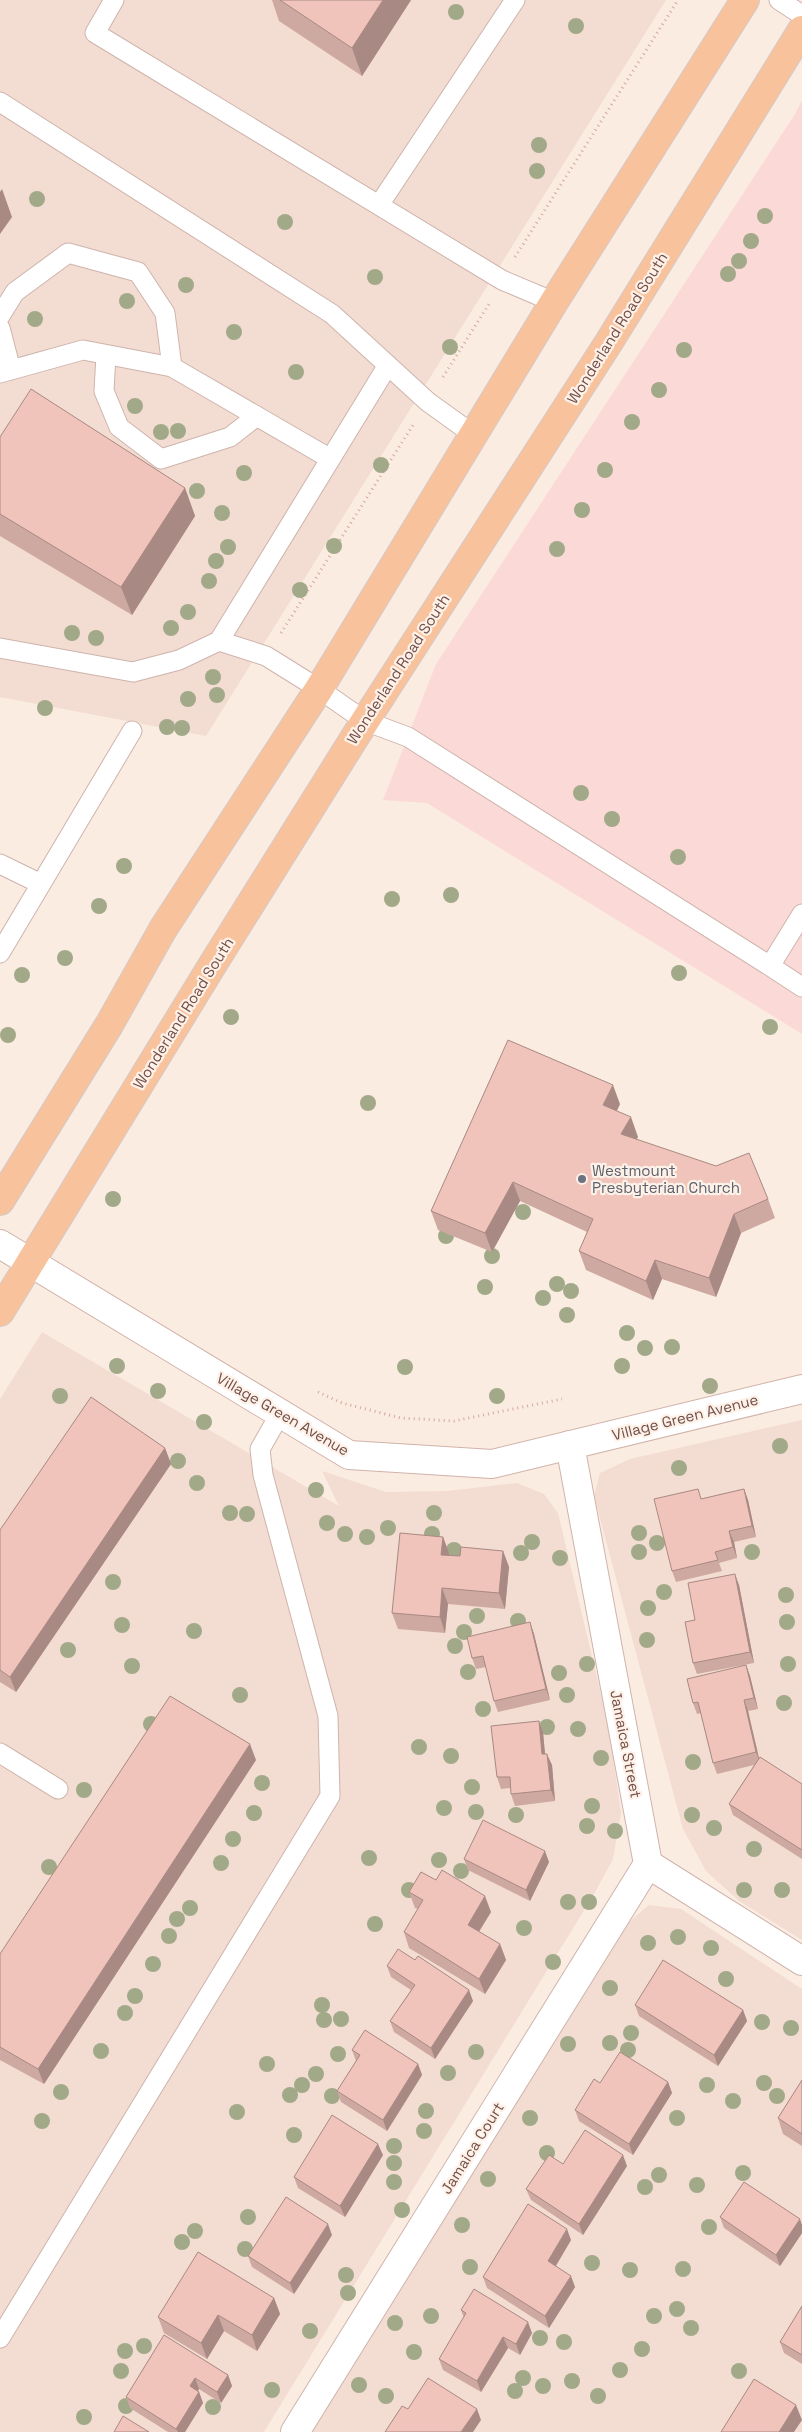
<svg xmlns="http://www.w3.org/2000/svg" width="802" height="2432" font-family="'Space Grotesk',sans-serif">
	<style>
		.residential { fill: #f3dcd1 }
		.commercial { fill: #fbd9d6 }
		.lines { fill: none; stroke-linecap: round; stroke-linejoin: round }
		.lane-casing { stroke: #ceb4ac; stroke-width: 21 }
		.street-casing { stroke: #ceb4ac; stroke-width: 30 }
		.secondary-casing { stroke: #d1b2a9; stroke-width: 30 }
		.primary-casing { stroke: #d5cac8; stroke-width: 30 }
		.path { stroke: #d4a79e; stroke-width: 3; stroke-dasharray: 1 4; stroke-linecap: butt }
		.lane { stroke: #fff; stroke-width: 19 }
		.street { stroke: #fff; stroke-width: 28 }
		.secondary { stroke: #fff; stroke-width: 28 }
		.primary { stroke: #f8c29c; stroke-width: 28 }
		.tree { fill: #a2a988 }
		.wall { fill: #cea9a1 }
		.shaded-wall { fill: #a88983 }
		.building { fill: #f0c4bb; stroke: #a88983 }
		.worship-dot { fill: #6b7280; stroke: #fef1e8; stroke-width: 2 }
		.labels { text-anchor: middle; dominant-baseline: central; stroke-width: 4.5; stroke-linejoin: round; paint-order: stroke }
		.street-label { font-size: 15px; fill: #724f49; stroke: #fef1e8 }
		.worship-label { font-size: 15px; fill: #5b616d; stroke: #fef1e8; text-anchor: start }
	</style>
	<rect width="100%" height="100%" fill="#fbece2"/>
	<path class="residential" d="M0 0H666L206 736 0 697Z
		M42 1332 339 1506 322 1471 386 1492 447 1491 517 1483 544 1494 558 1513 609 1728 621 1813 613 1859 594 1894 264 2432H0V1399Z
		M802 1420V1940L739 1901 706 1871 683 1829 594 1496 600 1473 630 1459Z
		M649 1905 681 1909 802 1989V2432H309L622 1928Z"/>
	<path class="commercial" d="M802 100V1034L427 803 383 800 436 664 795 114Z"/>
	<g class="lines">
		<defs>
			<path id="lane" d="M114 0 95 33 502 280 554 302
				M779 0 802 15
				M0 102 332 314 428 402 474 435
				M379 205 515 0
				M0 316 15 292 68 253 138 272 165 313 172 367
				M0 328 11 370
				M106 355 104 391 119 427 161 459 230 437 257 416
				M0 373 83 350 172 367 329 458
				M219 641 388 365
				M0 648 133 672 179 660 219 641 266 656 319 689 365 721 408 737 770 966 802 914
				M0 864 41 884
				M0 953 132 731
				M770 966 802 987
				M0 1753 58 1789
				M0 2338 330 1796 328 1716 263 1475 260 1449 280 1414"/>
			<path id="street" d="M570 1445 648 1864 802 1961
				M295 2432 648 1864"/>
			<path id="secondary" d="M0 1244 349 1455 492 1464 802 1389"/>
			<path id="primary" d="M0 1201 109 1025 163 929 319 689 554 302 745 0
				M0 1312 213 964 365 721 609 342 802 30"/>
		</defs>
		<use href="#lane" class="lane-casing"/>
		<use href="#street" class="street-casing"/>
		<use href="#secondary" class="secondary-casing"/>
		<use href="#primary" class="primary-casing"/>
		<path class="path" d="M515 257 678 0
			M443 377 489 304
			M281 633 413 425
			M318 1392 342 1403 401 1418 454 1421 562 1399"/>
		<use href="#lane" class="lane"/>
		<use href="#street" class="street"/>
		<use href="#secondary" class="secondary"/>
		<use href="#primary" class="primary"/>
	</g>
	<g class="tree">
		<circle cx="456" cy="12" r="8"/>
		<circle cx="576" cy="26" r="8"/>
		<circle cx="539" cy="145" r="8"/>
		<circle cx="537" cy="171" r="8"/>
		<circle cx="37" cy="199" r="8"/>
		<circle cx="765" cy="216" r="8"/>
		<circle cx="285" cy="222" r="8"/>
		<circle cx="751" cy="241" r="8"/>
		<circle cx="739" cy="261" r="8"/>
		<circle cx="728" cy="274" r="8"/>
		<circle cx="375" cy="277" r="8"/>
		<circle cx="186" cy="285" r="8"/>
		<circle cx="127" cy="301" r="8"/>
		<circle cx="35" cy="319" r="8"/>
		<circle cx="234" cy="332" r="8"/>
		<circle cx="450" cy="347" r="8"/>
		<circle cx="684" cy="350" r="8"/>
		<circle cx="296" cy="372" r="8"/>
		<circle cx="659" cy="390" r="8"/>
		<circle cx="135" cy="406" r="8"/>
		<circle cx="632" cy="422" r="8"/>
		<circle cx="178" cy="431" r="8"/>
		<circle cx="161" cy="432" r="8"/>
		<circle cx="381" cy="465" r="8"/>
		<circle cx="605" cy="470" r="8"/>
		<circle cx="244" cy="473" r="8"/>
		<circle cx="197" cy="491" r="8"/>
		<circle cx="582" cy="510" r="8"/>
		<circle cx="222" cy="513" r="8"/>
		<circle cx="334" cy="546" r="8"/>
		<circle cx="228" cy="547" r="8"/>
		<circle cx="557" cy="549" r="8"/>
		<circle cx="216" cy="561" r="8"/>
		<circle cx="209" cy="581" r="8"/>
		<circle cx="300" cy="590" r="8"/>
		<circle cx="188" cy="612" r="8"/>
		<circle cx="171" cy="628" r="8"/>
		<circle cx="72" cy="633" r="8"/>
		<circle cx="96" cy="638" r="8"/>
		<circle cx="213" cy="677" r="8"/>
		<circle cx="217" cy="695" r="8"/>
		<circle cx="188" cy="699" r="8"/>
		<circle cx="45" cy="708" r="8"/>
		<circle cx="167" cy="727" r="8"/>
		<circle cx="182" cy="728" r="8"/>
		<circle cx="581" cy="793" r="8"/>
		<circle cx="612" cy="819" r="8"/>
		<circle cx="678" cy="857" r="8"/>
		<circle cx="124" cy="866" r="8"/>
		<circle cx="451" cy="895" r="8"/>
		<circle cx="392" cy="899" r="8"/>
		<circle cx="99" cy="906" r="8"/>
		<circle cx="65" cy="958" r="8"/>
		<circle cx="679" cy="973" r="8"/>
		<circle cx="22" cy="975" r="8"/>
		<circle cx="231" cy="1017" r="8"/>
		<circle cx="770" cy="1027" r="8"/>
		<circle cx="8" cy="1035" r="8"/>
		<circle cx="368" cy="1103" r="8"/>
		<circle cx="113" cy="1199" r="8"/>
		<circle cx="523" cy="1212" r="8"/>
		<circle cx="446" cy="1236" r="8"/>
		<circle cx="492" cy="1256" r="8"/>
		<circle cx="557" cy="1284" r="8"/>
		<circle cx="485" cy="1287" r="8"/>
		<circle cx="571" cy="1291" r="8"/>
		<circle cx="543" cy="1298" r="8"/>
		<circle cx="567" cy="1315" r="8"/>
		<circle cx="627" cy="1333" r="8"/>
		<circle cx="672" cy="1347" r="8"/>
		<circle cx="645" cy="1348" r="8"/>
		<circle cx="117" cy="1366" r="8"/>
		<circle cx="622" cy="1366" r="8"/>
		<circle cx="405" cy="1367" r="8"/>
		<circle cx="710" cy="1386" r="8"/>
		<circle cx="158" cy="1391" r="8"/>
		<circle cx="60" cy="1396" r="8"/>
		<circle cx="497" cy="1396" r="8"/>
		<circle cx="204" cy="1422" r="8"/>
		<circle cx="780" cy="1446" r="8"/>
		<circle cx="178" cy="1461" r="8"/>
		<circle cx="679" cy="1468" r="8"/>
		<circle cx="197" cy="1483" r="8"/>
		<circle cx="316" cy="1490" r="8"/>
		<circle cx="230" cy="1513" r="8"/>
		<circle cx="434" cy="1513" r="8"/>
		<circle cx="247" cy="1514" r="8"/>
		<circle cx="327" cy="1523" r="8"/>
		<circle cx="388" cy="1528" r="8"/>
		<circle cx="639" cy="1533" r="8"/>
		<circle cx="345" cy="1534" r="8"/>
		<circle cx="432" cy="1534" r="8"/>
		<circle cx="367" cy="1537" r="8"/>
		<circle cx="532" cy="1542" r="8"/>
		<circle cx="657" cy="1543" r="8"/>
		<circle cx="454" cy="1550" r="8"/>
		<circle cx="639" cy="1552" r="8"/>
		<circle cx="752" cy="1552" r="8"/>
		<circle cx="521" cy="1553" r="8"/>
		<circle cx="560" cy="1558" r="8"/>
		<circle cx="113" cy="1582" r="8"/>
		<circle cx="664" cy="1592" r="8"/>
		<circle cx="786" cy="1595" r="8"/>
		<circle cx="648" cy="1608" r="8"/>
		<circle cx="477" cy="1616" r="8"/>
		<circle cx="518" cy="1621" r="8"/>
		<circle cx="787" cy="1622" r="8"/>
		<circle cx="122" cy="1625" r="8"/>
		<circle cx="194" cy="1631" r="8"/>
		<circle cx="464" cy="1632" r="8"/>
		<circle cx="647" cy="1640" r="8"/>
		<circle cx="455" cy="1646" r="8"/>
		<circle cx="68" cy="1650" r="8"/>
		<circle cx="587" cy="1664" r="8"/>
		<circle cx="788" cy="1664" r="8"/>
		<circle cx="132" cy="1666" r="8"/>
		<circle cx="468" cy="1672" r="8"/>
		<circle cx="559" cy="1673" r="8"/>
		<circle cx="240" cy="1695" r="8"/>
		<circle cx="567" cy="1695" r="8"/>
		<circle cx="784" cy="1703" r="8"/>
		<circle cx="483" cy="1709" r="8"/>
		<circle cx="151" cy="1724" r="8"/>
		<circle cx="547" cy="1727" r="8"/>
		<circle cx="578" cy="1729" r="8"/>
		<circle cx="419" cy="1747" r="8"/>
		<circle cx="451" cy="1756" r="8"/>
		<circle cx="601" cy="1758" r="8"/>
		<circle cx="693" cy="1762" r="8"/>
		<circle cx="262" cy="1783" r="8"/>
		<circle cx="472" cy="1787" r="8"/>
		<circle cx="84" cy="1790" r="8"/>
		<circle cx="592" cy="1806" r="8"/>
		<circle cx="444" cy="1808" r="8"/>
		<circle cx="476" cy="1812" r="8"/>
		<circle cx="254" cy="1813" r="8"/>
		<circle cx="516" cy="1815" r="8"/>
		<circle cx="692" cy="1815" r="8"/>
		<circle cx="587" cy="1826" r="8"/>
		<circle cx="714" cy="1828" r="8"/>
		<circle cx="615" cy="1831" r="8"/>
		<circle cx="233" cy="1839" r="8"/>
		<circle cx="754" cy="1849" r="8"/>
		<circle cx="369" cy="1858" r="8"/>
		<circle cx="439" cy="1860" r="8"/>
		<circle cx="221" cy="1863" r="8"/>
		<circle cx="49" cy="1867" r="8"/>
		<circle cx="461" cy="1871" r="8"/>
		<circle cx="409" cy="1890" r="8"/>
		<circle cx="744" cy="1890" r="8"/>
		<circle cx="782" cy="1890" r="8"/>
		<circle cx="568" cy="1902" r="8"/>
		<circle cx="589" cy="1902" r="8"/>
		<circle cx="190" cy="1908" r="8"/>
		<circle cx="177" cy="1919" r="8"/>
		<circle cx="375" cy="1924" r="8"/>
		<circle cx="524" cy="1928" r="8"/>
		<circle cx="169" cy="1936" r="8"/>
		<circle cx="678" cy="1937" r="8"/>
		<circle cx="648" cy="1943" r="8"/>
		<circle cx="711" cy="1948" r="8"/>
		<circle cx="553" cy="1962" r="8"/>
		<circle cx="153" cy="1964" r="8"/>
		<circle cx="726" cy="1979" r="8"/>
		<circle cx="610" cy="1988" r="8"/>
		<circle cx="135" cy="1996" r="8"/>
		<circle cx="322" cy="2005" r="8"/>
		<circle cx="125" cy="2013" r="8"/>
		<circle cx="341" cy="2019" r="8"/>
		<circle cx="324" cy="2020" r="8"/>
		<circle cx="762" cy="2022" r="8"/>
		<circle cx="791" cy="2028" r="8"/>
		<circle cx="631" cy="2033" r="8"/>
		<circle cx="610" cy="2043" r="8"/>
		<circle cx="568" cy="2044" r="8"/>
		<circle cx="628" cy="2050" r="8"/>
		<circle cx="101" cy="2051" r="8"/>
		<circle cx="476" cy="2052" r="8"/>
		<circle cx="338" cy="2054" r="8"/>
		<circle cx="267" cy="2064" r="8"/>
		<circle cx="448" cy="2073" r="8"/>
		<circle cx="316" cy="2074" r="8"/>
		<circle cx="764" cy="2083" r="8"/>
		<circle cx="302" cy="2085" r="8"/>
		<circle cx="707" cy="2085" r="8"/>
		<circle cx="61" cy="2092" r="8"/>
		<circle cx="290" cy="2095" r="8"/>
		<circle cx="332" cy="2096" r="8"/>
		<circle cx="777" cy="2096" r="8"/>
		<circle cx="733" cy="2101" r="8"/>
		<circle cx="426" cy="2111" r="8"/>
		<circle cx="237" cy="2112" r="8"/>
		<circle cx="530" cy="2118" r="8"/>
		<circle cx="677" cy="2118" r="8"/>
		<circle cx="42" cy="2121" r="8"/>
		<circle cx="424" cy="2131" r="8"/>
		<circle cx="294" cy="2135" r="8"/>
		<circle cx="394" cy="2146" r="8"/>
		<circle cx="547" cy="2153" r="8"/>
		<circle cx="394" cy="2163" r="8"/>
		<circle cx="743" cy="2173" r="8"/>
		<circle cx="659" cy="2175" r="8"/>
		<circle cx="488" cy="2179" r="8"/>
		<circle cx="394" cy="2182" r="8"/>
		<circle cx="697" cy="2185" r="8"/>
		<circle cx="645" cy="2187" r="8"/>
		<circle cx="402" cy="2210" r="8"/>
		<circle cx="248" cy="2217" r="8"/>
		<circle cx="462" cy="2225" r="8"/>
		<circle cx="709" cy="2227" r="8"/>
		<circle cx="195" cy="2231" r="8"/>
		<circle cx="182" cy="2242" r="8"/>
		<circle cx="245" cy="2249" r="8"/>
		<circle cx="592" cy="2263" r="8"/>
		<circle cx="470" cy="2267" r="8"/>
		<circle cx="683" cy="2269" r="8"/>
		<circle cx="630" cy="2270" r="8"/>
		<circle cx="346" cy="2275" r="8"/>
		<circle cx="348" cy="2293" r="8"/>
		<circle cx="677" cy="2309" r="8"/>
		<circle cx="431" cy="2316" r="8"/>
		<circle cx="654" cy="2316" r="8"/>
		<circle cx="395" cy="2323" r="8"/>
		<circle cx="691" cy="2328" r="8"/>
		<circle cx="310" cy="2331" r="8"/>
		<circle cx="540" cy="2338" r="8"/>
		<circle cx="564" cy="2342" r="8"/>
		<circle cx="144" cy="2346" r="8"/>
		<circle cx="642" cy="2349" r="8"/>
		<circle cx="125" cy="2351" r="8"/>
		<circle cx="414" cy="2352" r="8"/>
		<circle cx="620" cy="2370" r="8"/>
		<circle cx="121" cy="2371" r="8"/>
		<circle cx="739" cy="2371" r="8"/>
		<circle cx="523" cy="2378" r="8"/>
		<circle cx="572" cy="2381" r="8"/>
		<circle cx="359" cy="2385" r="8"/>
		<circle cx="543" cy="2386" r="8"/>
		<circle cx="272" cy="2390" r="8"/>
		<circle cx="515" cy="2391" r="8"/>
		<circle cx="386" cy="2396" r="8"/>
		<circle cx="598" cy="2396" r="8"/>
		<circle cx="126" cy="2406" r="8"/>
		<circle cx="213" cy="2407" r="8"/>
		<circle cx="84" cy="2417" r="8"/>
	</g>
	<path class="wall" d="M272 0H411L362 76 279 21Z
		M0 437 185 488 195 516 132 615 0 536Z
		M620 1104 617 1111 638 1137 636 1139 768 1199 775 1218 741 1233 716 1297 662 1279 653 1300 586 1270 579 1251 587 1232 520 1201 492 1252 438 1230 431 1211Z
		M165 1448 171 1464 16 1692 0 1682V1530Z
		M698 1489 701 1499 744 1489 748 1500 756 1537 734 1542 737 1558 719 1563 722 1571 676 1582 672 1571Z
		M443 1537 449 1553V1555L460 1556 503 1551 509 1567 505 1609 448 1604 445 1633 398 1629 392 1613Z
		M739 1585 754 1663 697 1674 693 1663 695 1620Z
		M530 1622 534 1634 550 1700 498 1712 494 1701 486 1667 476 1669 472 1658Z
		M746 1665 750 1676 758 1709 748 1711 759 1758 802 1784V1859L733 1815 729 1804 754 1765 717 1774 713 1763 701 1713 697 1714 693 1703Z
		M539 1721 543 1732 545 1754 552 1765 555 1801 515 1806 511 1794V1788L501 1789 497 1777Z
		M256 1760 44 2084 0 2060V1954Z
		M464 1859 549 1862 530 1901 468 1870Z
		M409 1892 491 1912 479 1932 500 1944 506 1960 485 1994 409 1948 404 1932 418 1909 415 1908Z
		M415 1960 473 2001 435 2059 394 2032 390 2021 411 1990 391 1977 387 1966Z
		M635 2005 743 2010 747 2021 718 2066 639 2016Z
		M352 2050 418 2064 422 2075 387 2131 341 2102 337 2091 356 2061Z
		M802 2080V2146L783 2134 778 2118Z
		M668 2082 672 2093 633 2155 579 2121 575 2110 600 2083Z
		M383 2155 345 2217 298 2188 294 2177Z
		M563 2164 627 2166 583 2235 531 2200 526 2189Z
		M720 2217 802 2225V2233L780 2266 724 2228Z
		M332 2235 294 2294 252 2267 248 2256Z
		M571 2240 556 2266 575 2287 549 2328 487 2288 483 2277Z
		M274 2298 280 2314 257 2351 224 2331 207 2359 164 2333 158 2317Z
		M802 2306V2364L784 2353 780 2342Z
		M461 2310 532 2333 520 2355 508 2348 481 2392 443 2370 439 2359 464 2318Z
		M164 2335 228 2375 232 2386 221 2403 199 2389 198 2391 199 2392 203 2403 185 2432H168L130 2408 126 2397Z"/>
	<path class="shaded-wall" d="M383 0H411L362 76 352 48Z
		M2 189 12 217 0 234V192Z
		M185 488 195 516 132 615 121 587Z
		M613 1085 620 1104 610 1124 603 1105Z
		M631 1117 638 1137 628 1153 621 1134Z
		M513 1182 520 1201 492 1252 485 1233Z
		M734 1214 741 1233 716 1297 709 1278Z
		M655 1260 662 1279 653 1300 646 1281Z
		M165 1448 171 1464 16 1692 10 1677Z
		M744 1489 748 1500 756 1537 752 1526Z
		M729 1531 734 1542 737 1558 733 1547Z
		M443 1537 449 1553 447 1571 441 1555Z
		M503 1551 509 1567 505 1609 499 1593Z
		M735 1574 739 1585 754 1663 750 1652Z
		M442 1588 448 1604 445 1633 440 1617Z
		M530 1622 534 1634 550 1700 546 1689Z
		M746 1665 750 1676 758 1709 754 1698Z
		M744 1700 748 1711 760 1763 756 1752Z
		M539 1721 543 1732 546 1765 542 1754Z
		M250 1744 256 1760 44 2084 38 2069Z
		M547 1754 552 1765 555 1801 551 1790Z
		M545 1851 549 1862 530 1901 526 1890Z
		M485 1896 491 1912 473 1941 468 1925Z
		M500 1944 506 1960 485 1994 479 1979Z
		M469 1990 473 2001 435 2059 431 2048Z
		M743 2010 747 2021 718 2066 714 2055Z
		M418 2064 422 2075 387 2131 383 2120Z
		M668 2082 672 2093 633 2155 629 2144Z
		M378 2144 383 2155 345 2217 340 2206Z
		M623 2155 627 2166 583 2235 579 2224Z
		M800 2219 802 2225V2233L780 2266 776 2255Z
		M328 2224 332 2235 294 2294 290 2283Z
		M567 2229 571 2240 552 2272 548 2261Z
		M571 2276 575 2287 549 2328 545 2316Z
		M274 2298 280 2314 257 2351 252 2335Z
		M218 2315 224 2331 207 2359 201 2343Z
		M528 2322 532 2333 520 2355 516 2344Z
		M503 2337 508 2348 481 2392 477 2381Z
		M228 2375 232 2386 221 2403 217 2392Z
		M195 2378 199 2389 194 2398 190 2386Z
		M199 2392 203 2403 185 2432H178L176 2429Z
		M796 2405 802 2420 794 2432H779Z
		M477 2409 481 2420 473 2432H461Z"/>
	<path class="building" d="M280 0H383L352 48Z
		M31 389 185 488 121 587 0 514V437Z
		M508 1040 613 1085 603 1105 631 1117 621 1134 716 1166 749 1153 768 1199 734 1214 709 1278 655 1260 646 1281 579 1251 593 1219 513 1182 485 1233 431 1211Z
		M91 1397 165 1448 10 1677 0 1670V1530Z
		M698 1489 701 1499 744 1489 752 1526 729 1531 733 1547 715 1552 718 1560 672 1571 654 1499Z
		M400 1533 443 1537 441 1555 460 1556 461 1547 503 1551 499 1593 442 1588 440 1617 392 1613Z
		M735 1574 750 1652 693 1663 685 1622 695 1620 688 1583Z
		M530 1622 546 1689 494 1701 483 1656 472 1658 467 1637Z
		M746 1665 754 1698 744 1700 756 1752 713 1763 698 1702 693 1703 687 1679Z
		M170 1696 250 1744 38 2069 0 2047V1954Z
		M539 1721 542 1754H547L551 1790 511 1794 510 1777H497L491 1726Z
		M760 1757 802 1784V1850L729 1804Z
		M483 1820 545 1851 526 1890 464 1859Z
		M442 1870 485 1896 468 1925 500 1944 479 1979 404 1932 423 1900 409 1892 421 1872 436 1880Z
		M398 1949 415 1960 418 1956 469 1990 431 2048 390 2021 415 1985 387 1966Z
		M663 1960 743 2010 714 2055 635 2005Z
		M365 2030 418 2064 383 2120 337 2091 360 2055 352 2050Z
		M620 2052 668 2082 629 2144 575 2110 594 2079 600 2083Z
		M802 2080V2134L778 2118Z
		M332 2115 378 2144 340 2206 294 2177Z
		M585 2130 623 2155 579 2224 526 2189 549 2155 563 2164Z
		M744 2182 800 2219 776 2255 720 2217Z
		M286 2197 328 2224 290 2283 248 2256Z
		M528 2204 567 2229 548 2261 571 2276 545 2316 483 2277Z
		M198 2252 274 2298 252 2335 218 2315 201 2343 158 2317Z
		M474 2289 528 2322 516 2344 503 2337 477 2381 439 2359 466 2313 461 2310Z
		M802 2306V2355L780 2342Z
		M164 2335 228 2375 217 2392 195 2378 190 2386 199 2392 176 2429 126 2397Z
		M428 2378 477 2409 461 2432H385L402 2406 408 2409Z
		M754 2379 796 2405 779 2432H721Z
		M123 2416 149 2432H114Z"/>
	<circle class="worship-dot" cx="582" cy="1179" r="5"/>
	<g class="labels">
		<g class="street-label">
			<text transform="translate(617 328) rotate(-58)">Wonderland Road South</text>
			<text transform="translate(398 669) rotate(-57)">Wonderland Road South</text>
			<text transform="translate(183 1013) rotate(-58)">Wonderland Road South</text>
			<text transform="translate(283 1414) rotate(30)">Village Green Avenue</text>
			<text transform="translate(685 1417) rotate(-14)">Village Green Avenue</text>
			<text transform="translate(626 1744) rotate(79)">Jamaica Street</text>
			<text transform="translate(472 2148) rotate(-58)">Jamaica Court</text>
		</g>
		<g class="worship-label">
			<text x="592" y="1170">Westmount<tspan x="592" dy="17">Presbyterian Church</tspan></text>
		</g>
	</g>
</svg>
